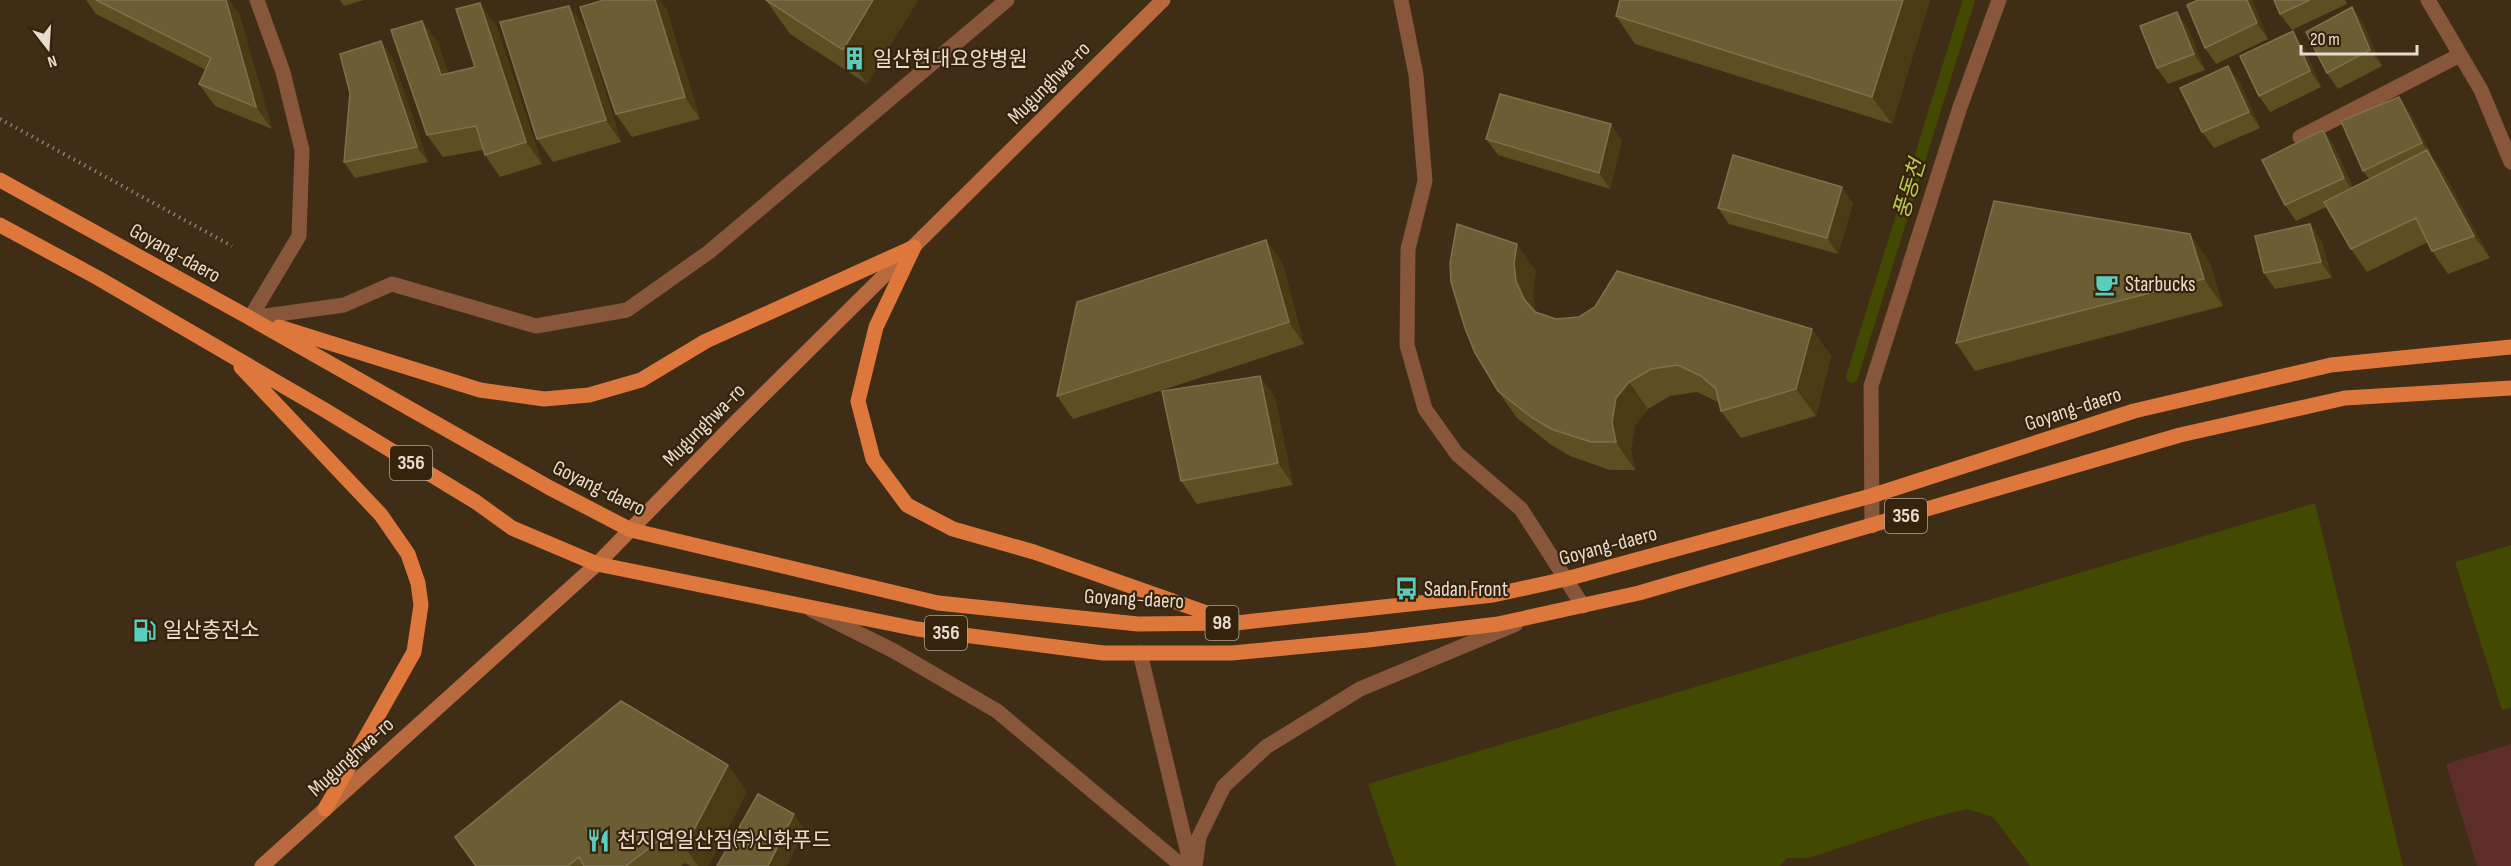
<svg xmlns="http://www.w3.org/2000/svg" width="2511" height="866" font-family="'Sofia Sans Condensed','Noto Sans KR',sans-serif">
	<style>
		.green { fill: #5d2e29 }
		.water { fill: #424900 }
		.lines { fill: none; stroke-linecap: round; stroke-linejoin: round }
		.stream { stroke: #424900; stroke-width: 12 }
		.path { stroke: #8d7e6b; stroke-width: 4; stroke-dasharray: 1.5 4.5; stroke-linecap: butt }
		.service { stroke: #88563b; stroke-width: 15 }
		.minor { stroke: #88563b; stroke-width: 15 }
		.secondary { stroke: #b8693d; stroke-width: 15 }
		.primary { stroke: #dd773b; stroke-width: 15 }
		.wall { fill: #5c4f21 }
		.shaded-wall { fill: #4a3b15 }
		.building { fill: #6b5e34; stroke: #7e724c; stroke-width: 1.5 }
		.labels { text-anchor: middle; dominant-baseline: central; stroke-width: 4.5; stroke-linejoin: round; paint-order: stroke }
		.shield { fill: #35230b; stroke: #b2a494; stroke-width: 1.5 }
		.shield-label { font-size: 20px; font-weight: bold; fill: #e8dcce }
		.poi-label { font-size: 21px; fill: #e8dcce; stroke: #35230b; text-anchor: start }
		.street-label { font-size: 21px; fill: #e8dcce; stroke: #35230b }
		.water-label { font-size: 22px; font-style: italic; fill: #bac955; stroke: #35230b }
	</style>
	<rect width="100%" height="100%" fill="#3f2d16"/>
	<path class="green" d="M2511 744V866H2477L2446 764Z"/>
	<path class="water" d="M2315 503 2403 866H2030L1993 817 1967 809 1927 819 1809 858H1787L1780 866H1396L1368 784Z
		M2511 545V708L2502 710 2455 562Z"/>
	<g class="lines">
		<path class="stream" d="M1852 377 1969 0"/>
		<path class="path" d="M0 119 232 246"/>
		<path class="service" d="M812 610 894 651 997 711 1182 866
			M1140 653 1191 866
			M1195 866 1199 837 1224 786 1266 747 1360 689 1516 624"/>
		<path class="minor" d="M1401 0 1416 75 1425 181 1408 249 1407 345 1425 409 1457 454 1521 509 1583 606
			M2428 0 2481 90 2511 162
			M2300 137 2460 55
			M250 318 344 305 392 284 536 326 627 310 709 252 1007 0
			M250 318 299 236 302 150 283 72 257 0
			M1872 526 1871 386 1959 110 1999 0"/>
		<path class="secondary" d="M262 866 597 564 737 421 1163 0"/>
		<path class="primary" d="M0 180 250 318 550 488 631 530 938 603 1138 624 1236 623 1493 595 1566 579 1871 496 2134 411 2331 365 2511 347
			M0 225 98 278 323 409 476 502 512 528 597 564 917 629 1103 653H1232L1368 640 1498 624 1639 593 2180 435 2345 398 2511 388
			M914 247 876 327 858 401 873 459 907 505 953 529 1034 552 1224 619
			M279 327 480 390 544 399 589 395 641 380 706 341 914 247
			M241 367 381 515 408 554 418 583 421 605 414 652 325 809"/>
	</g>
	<path class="wall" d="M86 0H229L239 14 272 129 215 106 199 84 206 70 96 14Z
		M340 0H364L344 6Z
		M766 0H918L867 84 790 34Z
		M1620 0H1930L1892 124 1635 44 1616 16Z
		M2252 0 2268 39 2216 64 2205 48Z
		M2274 0H2345L2347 4 2292 30 2280 14Z
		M569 6 585 28 621 142 553 162 537 139Z
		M2352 7 2363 23 2382 66 2338 89 2327 73Z
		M666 8 700 119 632 137 616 114Z
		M422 21 438 43 448 73 475 67 496 25 542 164 500 177 485 155 483 150 443 157 427 135Z
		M2188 28 2205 70 2168 84 2157 68Z
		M2304 47 2321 87 2270 112 2259 96Z
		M392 57 428 162 355 178 344 162Z
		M2240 82 2260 128 2214 148 2202 132Z
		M2410 113 2433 158 2443 172 2490 258 2448 274 2432 251 2428 242 2367 272 2351 249 2326 207 2296 221 2285 205 2323 130 2334 146 2353 188 2369 179 2363 171Z
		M1486 139 1622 140 1610 189 1498 155Z
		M1853 203 1838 254 1729 224 1718 208Z
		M2310 224 2321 240 2332 278 2275 289 2264 273Z
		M2209 261 2223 306 1975 371 1956 343Z
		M1282 262 1304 344 1073 419 1057 396Z
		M1536 271 1533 290 1535 309 1537 313 1556 319 1812 329 1831 356 1816 416 1741 438 1721 411 1720 403 1697 392 1670 396 1648 409 1635 425 1631 450 1635 470H1610L1570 456 1550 444 1517 418 1498 391Z
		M1260 376 1275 398 1293 485 1197 504 1181 481Z
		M728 765 747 792 708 866H691L685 863 681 866H475Z"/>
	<path class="shaded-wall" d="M226 0H229L239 14 272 129 256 107Z
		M655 0H660L666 8 700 119 685 97Z
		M873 0H918L867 84 843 50Z
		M1903 0H1930L1892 124 1872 97Z
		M2247 0H2252L2268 39 2257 23Z
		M480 3 496 25 542 164 526 142Z
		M569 6 585 28 621 142 606 120Z
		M2352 7 2363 23 2382 66 2370 50Z
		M2177 12 2188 28 2205 70 2194 54Z
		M422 21 438 43 457 97 441 75Z
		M2293 31 2304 47 2321 87 2310 71Z
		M381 41 392 57 428 162 417 147Z
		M2228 66 2240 82 2260 128 2249 112Z
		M2399 97 2410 113 2433 158 2443 172 2490 258 2474 236 2428 151 2422 143Z
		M1611 124 1622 140 1610 189 1599 173Z
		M2323 130 2334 146 2355 194 2344 178Z
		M1842 187 1853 203 1838 254 1827 238Z
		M2310 224 2321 240 2332 278 2321 262Z
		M2190 234 2209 261 2223 306 2204 279Z
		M1266 240 1282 262 1304 344 1289 322Z
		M1517 244 1536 271 1533 290 1535 309 1543 326 1524 299 1516 281 1514 263Z
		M1812 329 1831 356 1816 416 1796 389Z
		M1260 376 1275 398 1293 485 1278 463Z
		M1629 382 1648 409 1635 425 1631 450 1635 470 1616 442 1612 422 1616 398Z
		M728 765 747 792 708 866H698L685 847Z
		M794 814 805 830 787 866H768Z"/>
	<path class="building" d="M96 0H226L256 107 199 84 211 58Z
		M604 0H655L685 97 616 114 580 7Z
		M766 0H873L843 50Z
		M1620 0H1903L1872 97 1616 16Z
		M2198 0H2247L2257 23 2205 48 2187 5Z
		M2274 0H2310L2280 14Z
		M480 3 526 142 485 155 476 126 427 135 391 30 422 21 441 75 475 67 456 9Z
		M569 6 606 120 537 139 500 22Z
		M2352 7 2370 50 2327 73 2306 32Z
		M2177 12 2194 54 2157 68 2140 26Z
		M2293 31 2310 71 2259 96 2240 56Z
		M381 41 417 147 344 162 350 93 340 54Z
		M2228 66 2249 112 2202 132 2180 88Z
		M1500 94 1611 124 1599 173 1486 139Z
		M2399 97 2422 143 2363 171 2341 121Z
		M2323 130 2344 178 2285 205 2262 160Z
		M2427 150 2474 236 2432 251 2416 218 2351 249 2324 202Z
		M1733 155 1842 187 1827 238 1718 208Z
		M1994 201 2190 234 2204 279 1956 343Z
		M1457 224 1517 244 1514 263 1516 281 1524 299 1535 312 1556 319 1579 317 1595 307 1617 271 1812 329 1796 389 1721 411 1716 389 1701 376 1678 365 1651 369 1629 382 1616 398 1612 422 1616 442H1591L1551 429 1531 417 1498 391 1475 353 1465 328 1451 282 1450 263Z
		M2310 224 2321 262 2264 273 2255 236Z
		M1266 240 1289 322 1057 396 1077 302Z
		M1260 376 1278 463 1181 481 1162 391Z
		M621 701 728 765 685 847 666 835 626 866H584L579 857 568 866H476L455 837Z
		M758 794 794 814 768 866H717Z"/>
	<defs>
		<symbol id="building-bare" viewBox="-9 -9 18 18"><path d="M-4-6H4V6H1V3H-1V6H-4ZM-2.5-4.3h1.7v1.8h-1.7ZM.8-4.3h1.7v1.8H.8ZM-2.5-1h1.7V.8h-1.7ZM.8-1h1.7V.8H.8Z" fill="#59cebe" stroke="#35230b" stroke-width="2.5" paint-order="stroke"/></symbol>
		<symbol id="cafe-bare" viewBox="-9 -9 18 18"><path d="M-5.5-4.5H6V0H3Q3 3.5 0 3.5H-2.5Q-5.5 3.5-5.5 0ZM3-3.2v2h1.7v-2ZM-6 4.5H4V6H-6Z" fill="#59cebe" stroke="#35230b" stroke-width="2.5" paint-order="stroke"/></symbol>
		<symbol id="bus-bare" viewBox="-9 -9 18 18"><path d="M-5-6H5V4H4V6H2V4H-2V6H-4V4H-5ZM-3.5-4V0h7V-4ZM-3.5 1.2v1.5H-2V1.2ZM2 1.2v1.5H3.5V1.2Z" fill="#59cebe" stroke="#35230b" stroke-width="2.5" paint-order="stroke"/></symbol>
		<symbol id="fuel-bare" viewBox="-9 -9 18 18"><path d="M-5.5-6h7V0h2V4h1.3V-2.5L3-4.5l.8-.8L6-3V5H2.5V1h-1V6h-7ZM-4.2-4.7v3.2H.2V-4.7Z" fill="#59cebe" stroke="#35230b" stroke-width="2.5" paint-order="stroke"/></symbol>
		<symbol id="restaurant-bare" viewBox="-9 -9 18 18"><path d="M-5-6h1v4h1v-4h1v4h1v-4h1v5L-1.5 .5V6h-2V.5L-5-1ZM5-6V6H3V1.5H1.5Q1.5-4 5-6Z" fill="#59cebe" stroke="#35230b" stroke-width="2.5" paint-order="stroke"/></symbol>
	</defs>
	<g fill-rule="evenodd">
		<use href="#building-bare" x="838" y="42" width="33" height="33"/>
		<use href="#cafe-bare" x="2090" y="268" width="33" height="33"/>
		<use href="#bus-bare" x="1390" y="572" width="33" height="33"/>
		<use href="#fuel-bare" x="128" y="614" width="33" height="33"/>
		<use href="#restaurant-bare" x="582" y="824" width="33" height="33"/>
	</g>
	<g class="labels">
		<g class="shield">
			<rect x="390" y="446" width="42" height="34" rx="4.5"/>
			<rect x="1885" y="499" width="42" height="34" rx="4.5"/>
			<rect x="1205.5" y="606" width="33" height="34" rx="4.5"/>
			<rect x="925" y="616" width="42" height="34" rx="4.5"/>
		</g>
		<g class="shield-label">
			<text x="411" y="463">356</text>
			<text x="1906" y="516">356</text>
			<text x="1222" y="623">98</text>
			<text x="946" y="633">356</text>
		</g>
		<g class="poi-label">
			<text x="873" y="59">일산현대요양병원</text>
			<text x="2125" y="284">Starbucks</text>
			<text x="1424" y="589">Sadan Front</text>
			<text x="163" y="630">일산충전소</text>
			<text x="617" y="840">천지연일산점㈜신화푸드</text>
		</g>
		<g class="street-label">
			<text transform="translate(1049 83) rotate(-45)">Mugunghwa-ro</text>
			<text transform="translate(175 253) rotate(29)">Goyang-daero</text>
			<text transform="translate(2073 409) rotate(-18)">Goyang-daero</text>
			<text transform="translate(704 425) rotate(-45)">Mugunghwa-ro</text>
			<text transform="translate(599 488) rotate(26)">Goyang-daero</text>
			<text transform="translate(1608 546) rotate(-15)">Goyang-daero</text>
			<text transform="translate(1134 599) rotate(3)">Goyang-daero</text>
			<text transform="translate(351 757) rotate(-42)">Mugunghwa-ro</text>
		</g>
		<g class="water-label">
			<text transform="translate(1910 189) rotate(-73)">풍동천</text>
		</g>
	</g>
	<g transform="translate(48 48) rotate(163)" stroke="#35230b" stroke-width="4.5" paint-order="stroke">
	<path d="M0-4.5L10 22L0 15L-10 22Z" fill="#e8dcce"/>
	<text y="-9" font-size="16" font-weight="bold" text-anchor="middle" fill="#e8dcce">N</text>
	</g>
	<path d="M2301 45v9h116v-9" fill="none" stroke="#e8dcce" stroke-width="3"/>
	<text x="2310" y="45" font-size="18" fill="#e8dcce" stroke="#35230b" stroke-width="4.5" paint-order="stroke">20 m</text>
</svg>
